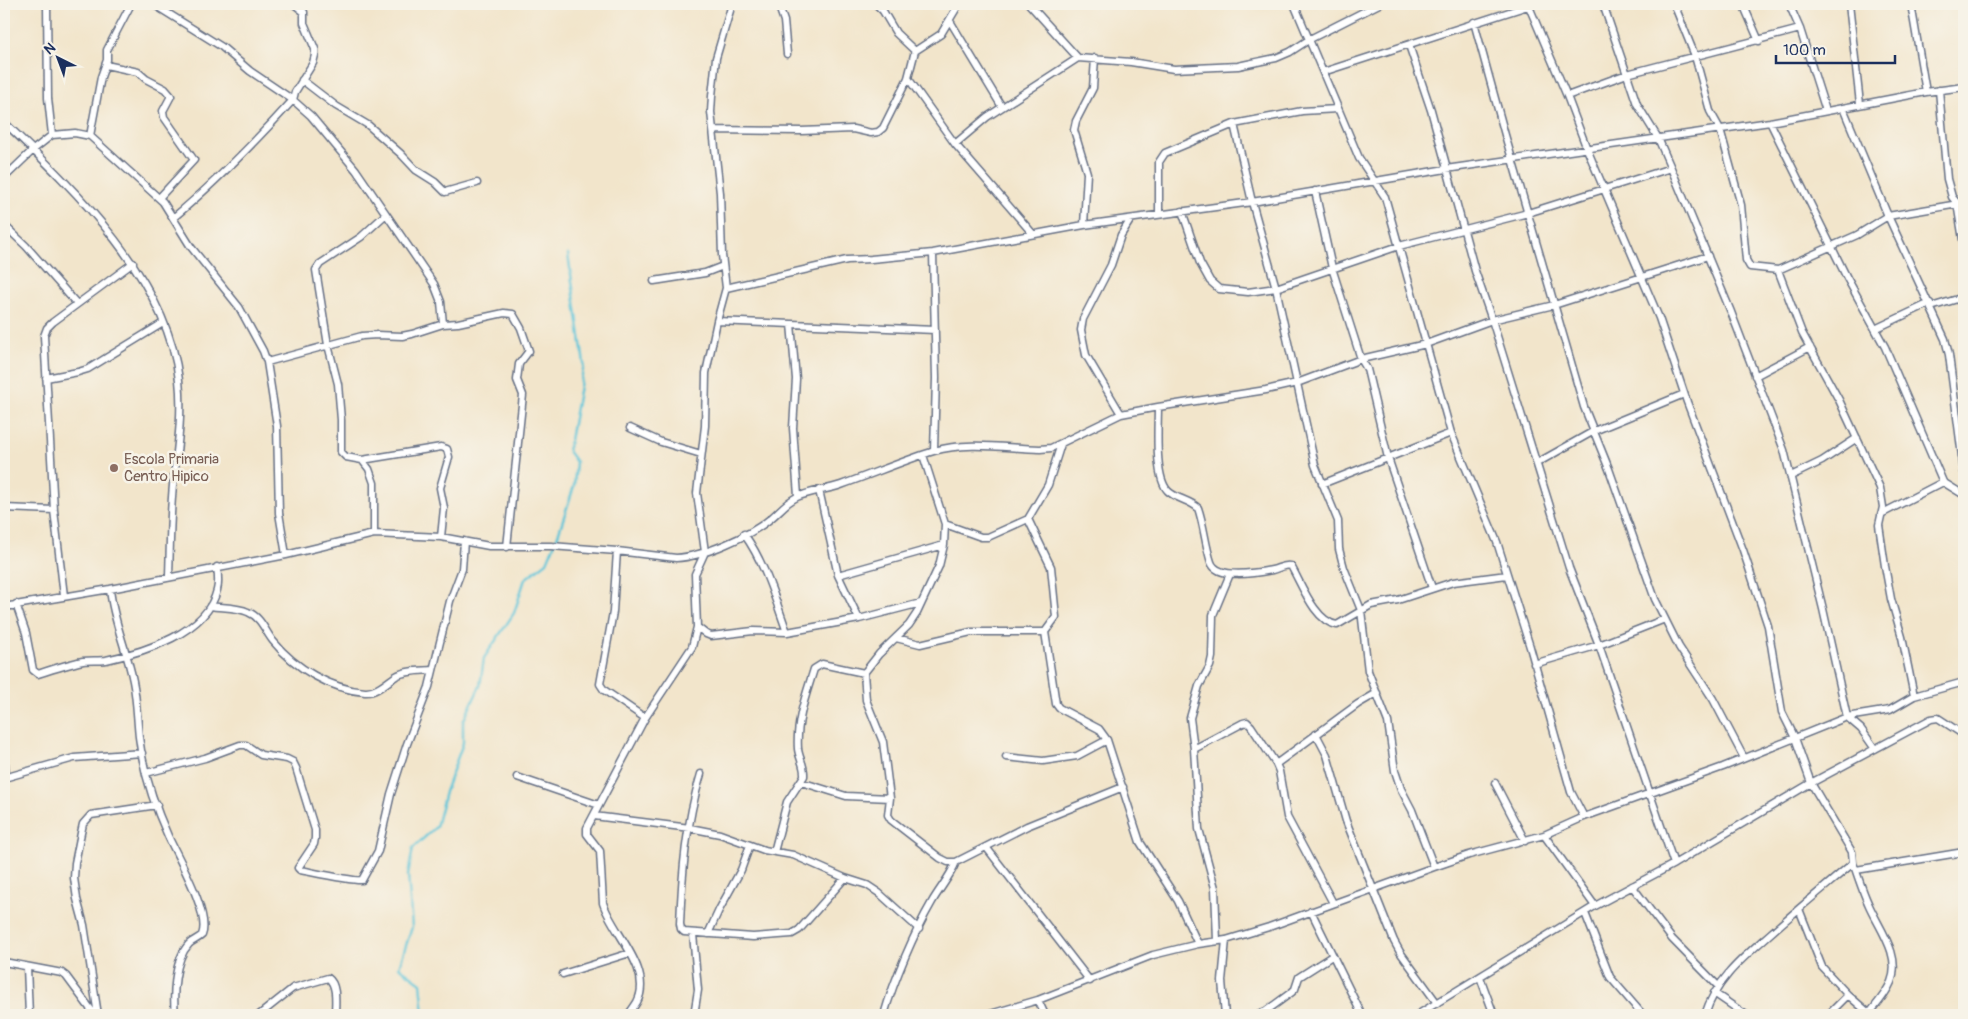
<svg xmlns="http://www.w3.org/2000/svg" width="1968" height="1019" font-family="Pangolin,sans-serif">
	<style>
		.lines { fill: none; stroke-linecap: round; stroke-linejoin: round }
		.stream { stroke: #5cc4d8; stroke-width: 2.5 }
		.street-casing { stroke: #666f84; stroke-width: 9 }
		.street { stroke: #fff; stroke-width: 6 }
		.education-dot { fill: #8d6e63; stroke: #f7f3e8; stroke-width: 2 }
		.labels { text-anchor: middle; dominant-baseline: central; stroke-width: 5; stroke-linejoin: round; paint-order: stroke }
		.education-label { font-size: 15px; fill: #785e54; stroke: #f7f3e8; text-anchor: start }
	</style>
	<rect width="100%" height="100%" fill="#f7f3e8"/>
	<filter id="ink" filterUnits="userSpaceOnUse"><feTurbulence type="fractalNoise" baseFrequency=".02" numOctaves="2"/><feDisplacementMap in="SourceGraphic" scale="10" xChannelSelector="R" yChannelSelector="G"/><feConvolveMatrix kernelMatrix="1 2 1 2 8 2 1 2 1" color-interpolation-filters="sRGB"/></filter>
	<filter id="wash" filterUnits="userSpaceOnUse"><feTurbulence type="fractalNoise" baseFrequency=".0096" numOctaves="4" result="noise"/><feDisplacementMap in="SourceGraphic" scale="20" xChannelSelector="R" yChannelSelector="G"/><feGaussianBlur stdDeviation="1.12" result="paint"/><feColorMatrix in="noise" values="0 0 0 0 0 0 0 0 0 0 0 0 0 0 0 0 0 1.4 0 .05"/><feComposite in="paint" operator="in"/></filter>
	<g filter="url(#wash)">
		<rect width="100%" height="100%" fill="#f2e5cb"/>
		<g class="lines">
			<path class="stream" d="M424 1015 421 983 399 967 412 927 408 875 413 848 436 827 445 792 463 743V722L480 686 484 658 514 613 525 579 547 562 557 538 574 486 576 462 568 451 584 364 568 254"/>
		</g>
	</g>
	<g filter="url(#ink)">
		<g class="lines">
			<defs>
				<path id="street" d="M47 4 48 98 52 135 75 133 90 136 163 202 191 247 239 307 263 351 267 362 277 426 279 513 286 555
					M153 4 222 47 250 71 293 100 311 116 356 170 434 284 441 302 443 324
					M778 4 784 21 787 54
					M876 4 883 11 896 33 915 51
					M1029 4 1078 58
					M1294 4 1359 158 1385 197 1451 433 1497 542 1530 647 1571 792 1584 817
					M1528 4 1567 96 1587 149 1659 318 1687 402 1743 550 1768 626 1782 712 1795 738 1811 783 1852 852 1853 863C1826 886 1798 909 1771 933 1744 957 1716 979 1705 1015
					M1603 4 1637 104 1658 138 1671 168 1731 312 1784 450 1823 609 1847 717 1861 729 1875 749
					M1674 4 1695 56 1710 111 1720 129 1741 205 1746 260 1750 267 1778 270 1802 333 1839 400 1880 488 1883 507 1879 525 1885 566 1891 599 1902 637 1914 696
					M1743 4 1759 41
					M1789 4 1800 29 1826 111
					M1849 4 1860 104
					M1911 4 1926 92
					M950 21 1002 107
					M1474 22 1505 135 1584 407 1609 469 1655 599 1679 647 1713 699 1744 758
					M1409 45 1431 110 1475 271 1492 320 1569 568 1599 645 1674 864
					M106 65 138 72 146 79 165 89 171 96 163 111 164 117 194 160 159 198
					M1323 72 1534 4
					M908 78 955 144 1033 234
					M302 80 336 106 368 125 401 154 416 170 435 182 445 192 477 183
					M1939 90 1947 179 1952 197 1957 203 1964 246
					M1567 96 1627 74 1800 29
					M1843 108 1888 216 1945 339 1949 355 1964 472
					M4 122C75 190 167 277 179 380 183 415 177 451 173 485 170 516 170 546 169 576
					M1770 122 1847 278 1885 347 1943 482 1964 495
					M1234 124 1252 202 1276 288 1315 465 1338 521 1339 549 1344 568 1361 610 1368 671 1388 722 1395 771 1401 789 1412 810 1434 867
					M713 130 801 131 853 129 871 133 878 132 883 128 908 78 915 51 941 34 959 4
					M90 136 101 77 107 60V50L131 4
					M955 144 987 117 1078 58 1131 62 1174 69 1238 66 1276 58 1290 52 1310 39 1379 4
					M4 178 33 150 52 135
					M1315 191 1332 268 1361 359 1367 369 1388 458 1432 588
					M1182 211 1200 263 1210 281 1219 289 1248 292 1276 288 1399 246 1528 213 1671 168
					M1159 214V162L1165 153 1234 124 1302 111 1338 109
					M173 218C216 182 255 142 293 100L295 92 313 63 315 55V49L304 23V12L294 4
					M4 225 26 246 77 304
					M1084 225 1087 173 1074 130 1076 121 1093 88 1095 58
					M933 253 936 378 934 451
					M1778 270 1857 235 1888 216 1964 203
					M654 281 705 273 723 266
					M726 288 847 260 871 259 933 253 1084 225 1252 202 1446 169 1770 122 1926 92 1964 87
					M1931 307 1964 297
					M717 321 935 330
					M791 324 796 379 793 428 798 496
					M1875 329 1930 303
					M267 362 362 336 377 335 402 336 412 334 443 324 458 323 504 313 513 314 521 328 529 351 519 364 517 380 523 395 507 547
					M1755 376 1810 347
					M46 378 78 372 88 369 163 323
					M1158 407C1158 426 1154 477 1168 491 1176 499 1190 500 1198 508 1204 525 1205 544 1211 562 1217 580 1256 573 1272 570 1278 569 1284 564 1291 566 1301 583 1315 622 1337 625L1371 605 1398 600 1453 582 1507 575
					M1121 414 1086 355 1081 330 1083 319 1111 265 1121 235 1131 219
					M630 428 661 442 701 454
					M923 455 945 524 944 545 939 566 917 613 909 625 879 654 864 673 866 700 883 742 890 798 888 815 891 820 940 858 948 862H956L1027 826 1123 787
					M362 460 441 447 447 449 449 457 440 488 444 508 441 537
					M1537 463 1594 431 1684 394
					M1791 476 1822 461 1857 438
					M1322 484 1451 433
					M819 490 838 575 859 619
					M4 508 54 510
					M1881 514 1943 482
					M1028 519 1051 567 1056 617 1045 632 1056 704 1059 708 1099 729 1107 740 1140 842 1178 901 1198 944
					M945 524 981 537H988L1028 519 1048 485 1061 444
					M374 534V483L369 469 362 460 346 457 341 452V420L338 384 328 345 316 270 320 264 361 237 385 215
					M744 534C765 563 775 599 787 632
					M617 551 613 612 600 684 604 690 645 718
					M838 575 944 545
					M110 589C113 621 127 650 133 681 137 700 137 719 139 737 143 771 154 805 168 836 177 856 211 914 202 935 198 939 193 940 189 944 174 960 173 995 175 1015
					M64 596 54 510 44 336 47 328 53 322 133 263
					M16 604 26 633 33 670 38 674C53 669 68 664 83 661 90 660 98 661 106 660 144 652 207 633 217 590 219 583 218 574 217 567
					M210 606C222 608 237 607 248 612 261 617 265 631 273 641 295 668 330 689 365 692 376 693 387 682 396 676 406 670 421 671 433 670
					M4 607 110 589 286 555 374 534 441 537 489 546H551L617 551 676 558C702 557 750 536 770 519 779 512 786 502 797 497 810 491 827 490 841 485 872 474 903 461 934 451 967 441 1006 448 1040 449L1051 448 1121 414 1158 407 1266 390 1297 383 1361 359 1426 344 1492 320 1554 305 1708 256
					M697 627 706 634 711 636 753 631 787 632 859 619 921 603
					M896 638 920 644 971 632H1045
					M1534 664 1599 645 1665 619
					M1316 734 1327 755 1346 821 1394 941 1400 952 1437 1003
					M1194 749 1243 723 1247 722 1251 726 1276 764 1279 771 1287 817 1333 903
					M4 756 6 778
					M1006 757 1043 761 1077 756 1107 740
					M1276 764 1358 704 1377 693
					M146 773 205 758 240 745H246L261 755 287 759 293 762 296 768 315 830V838L314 844 298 868 300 870C311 872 357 882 362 880L378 851 391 794 407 744 429 687 450 601 462 569 464 541
					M701 774C686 823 682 873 680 924L681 929 684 932 753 937 792 934 799 930 845 878
					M517 777 599 805
					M4 778 74 758 142 753
					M801 782 846 796 890 798
					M1495 783 1525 841
					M594 816 690 828 720 834 764 850 793 855 845 878 867 885 879 893 919 929
					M1544 835 1595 906
					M986 847 1090 981
					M774 852 787 802 804 776C805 766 799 758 798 749 796 721 806 695 814 669L822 664 864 673
					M1853 863C1858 876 1862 890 1868 903 1878 927 1902 955 1891 982 1886 994 1877 1004 1869 1014
					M1856 870 1964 852
					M1632 886 1672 939 1718 986
					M1799 909 1822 967 1848 995 1871 1015
					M1311 911 1362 1015
					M1585 913 1610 977 1643 1015
					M693 934 698 990 694 1015
					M708 934 719 910 741 870 750 845
					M1217 941 1215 888 1199 829 1194 749 1190 718 1199 686 1210 666 1212 657 1213 615 1230 574
					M4 962 62 973 66 976 95 1015
					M27 967 29 1015
					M563 974 630 953
					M1480 977 1494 1015
					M1714 993 1746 1015
					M1038 1000 1045 1015
					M98 1015 84 925 77 899 74 878 75 863 81 833 83 824 91 815 157 805
					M259 1015 293 988 328 978C338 985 335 1004 335 1015
					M628 1015C631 1011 634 1007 637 1002 654 970 612 932 603 903L600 851 587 834V828L645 718 692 647 697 627 695 574 705 552 697 493 705 426 706 373 717 321 726 288 722 255 720 193 711 112 712 96 716 58 732 4
					M884 1015C894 980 914 933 932 902 940 888 950 877 956 862
					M987 1015 1038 1000 1153 955 1198 944 1226 940 1269 927 1434 867 1469 855 1544 835 1584 817 1723 767 1847 717 1890 710 1914 696 1964 682
					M1225 1015 1222 981 1226 940
					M1256 1015 1266 1011 1292 992 1295 989 1299 977 1332 956
					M1417 1015 1595 906 1674 864 1811 783 1931 719 1938 718 1964 735
					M1828 1015 1848 995"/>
			</defs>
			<use href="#street" class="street-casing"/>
			<use href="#street" class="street"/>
		</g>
	</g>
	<circle class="education-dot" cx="114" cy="468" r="5"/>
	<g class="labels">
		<g class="education-label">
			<text x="124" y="459">Escola Primaria<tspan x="124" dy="17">Centro Hipico</tspan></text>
		</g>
	</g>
	<rect width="1968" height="1019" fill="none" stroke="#f7f3e8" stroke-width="20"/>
	<g transform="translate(58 58) rotate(318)" stroke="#f7f3e8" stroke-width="4" paint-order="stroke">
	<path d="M0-4L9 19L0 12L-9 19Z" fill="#1b2f5e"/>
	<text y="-8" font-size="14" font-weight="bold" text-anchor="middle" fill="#1b2f5e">N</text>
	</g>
	<path d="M1776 55v8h119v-8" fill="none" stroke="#1b2f5e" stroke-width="2.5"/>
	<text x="1783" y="55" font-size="15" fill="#1b2f5e" stroke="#f7f3e8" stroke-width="4" paint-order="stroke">100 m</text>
</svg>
